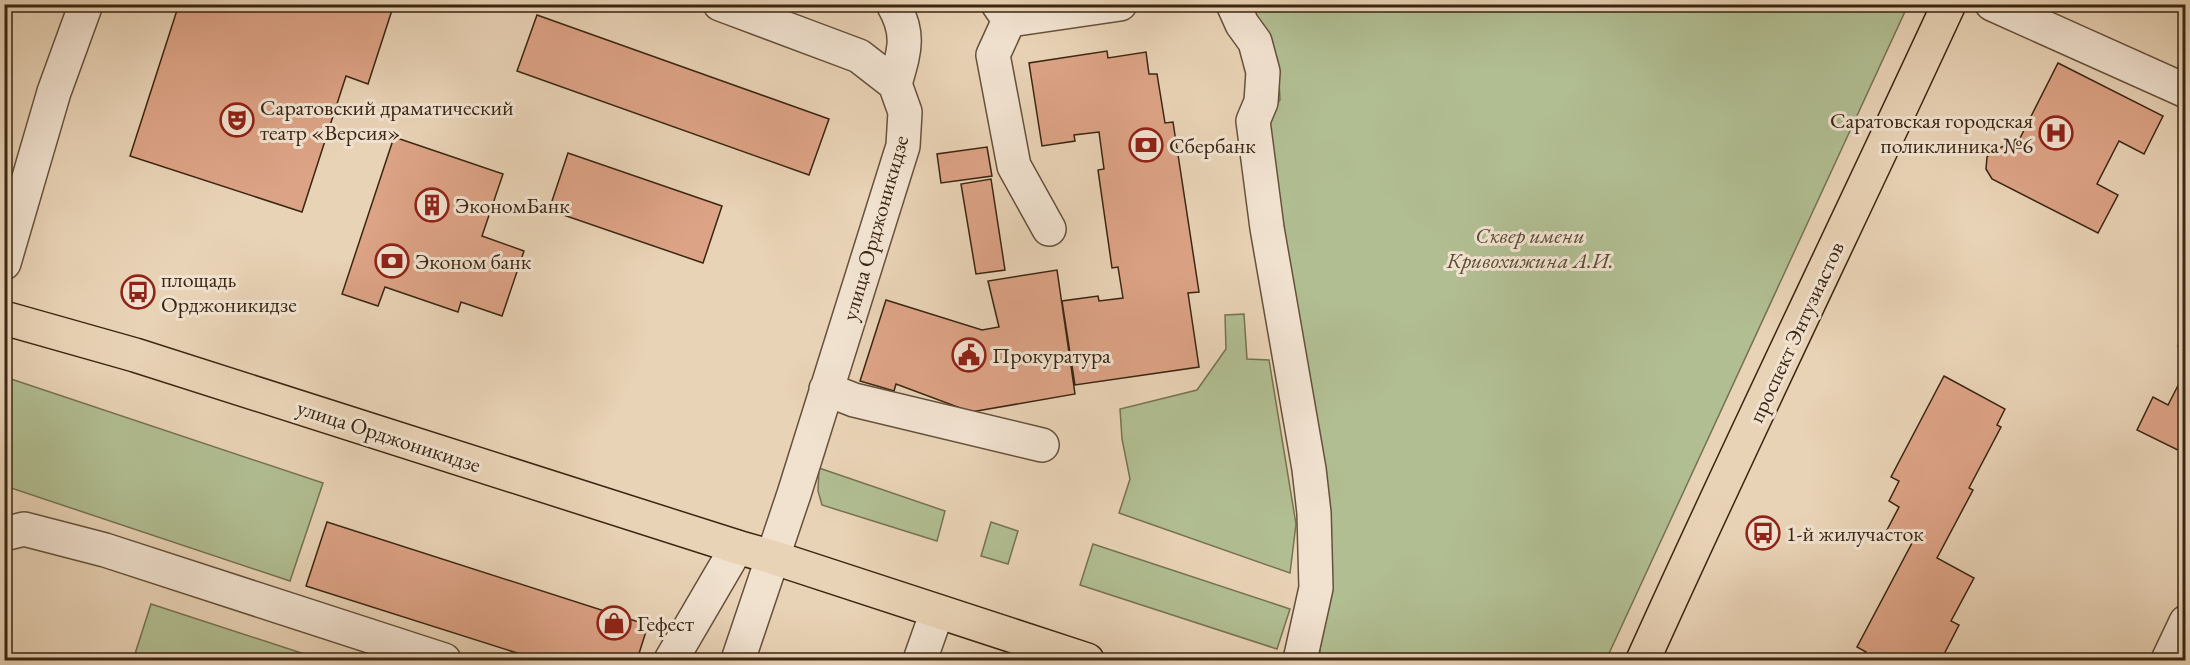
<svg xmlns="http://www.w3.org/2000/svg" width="2190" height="665" font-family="'EB Garamond',serif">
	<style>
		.green { fill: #b1be92; stroke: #767252; stroke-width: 1.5 }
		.building { fill: #dda386; stroke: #3a2612; stroke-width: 1.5 }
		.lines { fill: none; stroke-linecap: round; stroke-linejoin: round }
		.minor-casing { stroke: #66513b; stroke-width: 36 }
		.major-casing { stroke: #3a2612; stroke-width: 36 }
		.minor { stroke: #f1e2d0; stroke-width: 33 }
		.major { stroke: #e9d3b6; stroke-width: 33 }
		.labels { text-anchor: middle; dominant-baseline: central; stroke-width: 6; stroke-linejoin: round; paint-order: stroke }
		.poi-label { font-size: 22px; fill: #3a2612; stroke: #f1e2d0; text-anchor: start }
		.street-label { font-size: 22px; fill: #3a2612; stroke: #f1e2d0 }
		.park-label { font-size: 22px; font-style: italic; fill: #584c32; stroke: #f1e2d0 }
	</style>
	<rect width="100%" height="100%" fill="#e9d3b6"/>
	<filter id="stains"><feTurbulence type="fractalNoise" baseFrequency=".00333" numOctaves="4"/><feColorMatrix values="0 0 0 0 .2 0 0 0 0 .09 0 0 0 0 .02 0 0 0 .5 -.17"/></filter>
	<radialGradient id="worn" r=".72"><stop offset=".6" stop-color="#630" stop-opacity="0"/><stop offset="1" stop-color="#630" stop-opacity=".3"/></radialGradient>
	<path class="green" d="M1251 5H1908L1606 660H1319L1326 592 1264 122 1280 100C1279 78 1278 56 1269 35 1264 22 1253 21 1251 5Z
		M1244 314 1247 359 1269 360 1296 524 1290 573 1119 513 1130 479 1122 439 1120 409 1197 390 1226 349 1225 315Z
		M5 377 323 483 290 581 5 486Z
		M819 468 945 511 937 541 822 505 818 491Z
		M991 522 1018 531 1008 564 981 556Z
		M1093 544 1290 609 1277 649 1080 585Z
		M151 604 323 660H133Z"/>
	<path class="building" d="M179 4H394L368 84 346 76 302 212 130 156Z
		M537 15 829 119 809 175 517 71Z
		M1107 51 1108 58 1146 52 1149 74H1157L1165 123 1173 122 1199 292 1188 293 1199 367 1075 385 1062 301 1098 296 1099 301 1123 298 1118 267 1112 268 1098 170 1104 169 1099 132 1074 135 1075 141 1042 146 1029 63Z
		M2058 63 2163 116 2144 154 2119 141 2097 184 2118 195 2098 233 1992 179 1986 169 1987 157 1994 150 2004 146 2014 150Z
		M394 137 503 174 482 236 524 251 502 316 461 302 458 312 385 287 378 306 342 294Z
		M987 147 992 176 941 183 937 154Z
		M568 153 722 206 703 263 549 210Z
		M991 179 1005 270 976 274 961 184Z
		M1057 270 1075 394 971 412 896 384 894 391 860 381 886 300 982 330 999 327 988 281Z
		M2186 330V350L2178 346Z
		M2186 370V454L2137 430 2153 397 2168 405Z
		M1944 376 2005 409 1997 425 2001 427 1969 488 1973 490 1937 558 1974 578 1951 621 1959 625 1941 660H1861L1866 652 1857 647 1912 543 1887 530 1899 507 1889 501 1899 481 1891 477Z
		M327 522 648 625 637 660H539L306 586Z"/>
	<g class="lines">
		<defs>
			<path id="minor" d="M720 4 859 56 895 84 905 112 903 146 794 494 738 660
				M893 4C911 35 904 52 895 84
				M998 4 1009 20 993 55 1014 166 1049 229
				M1233 4 1242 24 1255 42 1263 72 1261 102 1253 121 1267 228 1309 469 1314 513 1316 588 1300 660
				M1992 4 2186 91
				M1009 20 1120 4
				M4 263 54 92 86 4
				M826 389 854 400 1042 445
				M4 534 24 529 105 550 444 660
				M671 660 737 547
				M920 660 937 612
				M2168 660 2186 622"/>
			<path id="major" d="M4 318 135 355 737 547 772 557 1087 660
				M1643 660C1742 440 1848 223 1949 4"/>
		</defs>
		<use href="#minor" class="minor-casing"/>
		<use href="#major" class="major-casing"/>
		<use href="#minor" class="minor"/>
		<use href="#major" class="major"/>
	</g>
	<defs>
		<symbol id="theatre-ring" viewBox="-11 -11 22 22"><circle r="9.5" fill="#f1e2d0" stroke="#8f2418" stroke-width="1.5"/><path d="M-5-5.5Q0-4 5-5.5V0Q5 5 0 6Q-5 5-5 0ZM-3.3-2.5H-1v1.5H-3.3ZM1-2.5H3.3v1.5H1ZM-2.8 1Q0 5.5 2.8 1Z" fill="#8f2418"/></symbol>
		<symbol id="hospital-ring" viewBox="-11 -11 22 22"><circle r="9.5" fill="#f1e2d0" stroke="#8f2418" stroke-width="1.5"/><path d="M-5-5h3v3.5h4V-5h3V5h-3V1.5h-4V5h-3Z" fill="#8f2418"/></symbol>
		<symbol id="bank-ring" viewBox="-11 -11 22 22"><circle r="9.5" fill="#f1e2d0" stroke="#8f2418" stroke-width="1.5"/><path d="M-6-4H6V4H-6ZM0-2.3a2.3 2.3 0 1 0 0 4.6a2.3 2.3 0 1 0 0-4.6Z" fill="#8f2418"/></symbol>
		<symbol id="building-ring" viewBox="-11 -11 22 22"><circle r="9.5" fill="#f1e2d0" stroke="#8f2418" stroke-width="1.5"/><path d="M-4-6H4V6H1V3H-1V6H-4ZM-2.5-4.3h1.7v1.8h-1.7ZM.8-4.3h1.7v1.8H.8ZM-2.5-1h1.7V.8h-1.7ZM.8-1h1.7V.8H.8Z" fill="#8f2418"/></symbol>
		<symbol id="bus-ring" viewBox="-11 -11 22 22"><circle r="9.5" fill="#f1e2d0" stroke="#8f2418" stroke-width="1.5"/><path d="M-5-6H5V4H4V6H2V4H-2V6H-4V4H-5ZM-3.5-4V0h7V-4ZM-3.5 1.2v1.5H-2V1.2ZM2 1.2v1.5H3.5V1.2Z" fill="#8f2418"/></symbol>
		<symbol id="civic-ring" viewBox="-11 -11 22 22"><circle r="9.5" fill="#f1e2d0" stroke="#8f2418" stroke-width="1.5"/><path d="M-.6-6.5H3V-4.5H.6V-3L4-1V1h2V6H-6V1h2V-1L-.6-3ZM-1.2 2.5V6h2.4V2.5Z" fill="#8f2418"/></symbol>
		<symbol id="shop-ring" viewBox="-11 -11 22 22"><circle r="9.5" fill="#f1e2d0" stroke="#8f2418" stroke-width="1.5"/><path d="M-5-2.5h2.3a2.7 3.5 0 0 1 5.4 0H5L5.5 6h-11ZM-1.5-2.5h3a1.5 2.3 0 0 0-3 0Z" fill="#8f2418"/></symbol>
	</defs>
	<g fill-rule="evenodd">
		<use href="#theatre-ring" x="218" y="101" width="38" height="38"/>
		<use href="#hospital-ring" x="2037" y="114" width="38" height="38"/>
		<use href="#bank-ring" x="1127" y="126" width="38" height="38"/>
		<use href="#building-ring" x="413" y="186" width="38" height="38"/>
		<use href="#bank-ring" x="373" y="242" width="38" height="38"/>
		<use href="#bus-ring" x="119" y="273" width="38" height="38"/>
		<use href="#civic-ring" x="950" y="336" width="38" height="38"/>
		<use href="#bus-ring" x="1744" y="514" width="38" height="38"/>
		<use href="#shop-ring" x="595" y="604" width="38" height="38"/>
	</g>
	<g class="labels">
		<g class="poi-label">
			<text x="260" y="107">Саратовский драматический<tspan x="260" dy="25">театр «Версия»</tspan></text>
			<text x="2033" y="120" text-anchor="end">Саратовская городская<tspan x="2033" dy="25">поликлиника №6</tspan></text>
			<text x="1169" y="145">Сбербанк</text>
			<text x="455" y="205">ЭкономБанк</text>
			<text x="415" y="261">Эконом банк</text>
			<text x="161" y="279">площадь<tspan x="161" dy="25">Орджоникидзе</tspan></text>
			<text x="992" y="355">Прокуратура</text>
			<text x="1786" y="533">1-й жилучасток</text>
			<text x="637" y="623">Гефест</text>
		</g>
		<g class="street-label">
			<text transform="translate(875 228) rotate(-74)">улица Орджоникидзе</text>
			<text transform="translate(1796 332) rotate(-65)">проспект Энтузиастов</text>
			<text transform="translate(389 436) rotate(18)">улица Орджоникидзе</text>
		</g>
		<g class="park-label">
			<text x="1530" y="235">Сквер имени<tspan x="1530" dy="25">Кривохижина А.И.</tspan></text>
		</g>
	</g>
	<rect width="2190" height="665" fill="none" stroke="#e9d3b6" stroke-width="24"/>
	<rect x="6" y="6" width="2178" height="653" fill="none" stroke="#3a2612" stroke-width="3"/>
	<rect x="12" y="12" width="2166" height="641" fill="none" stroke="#3a2612" stroke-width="1.5"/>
	<rect width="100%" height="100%" filter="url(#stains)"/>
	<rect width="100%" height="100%" fill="url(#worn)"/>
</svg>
